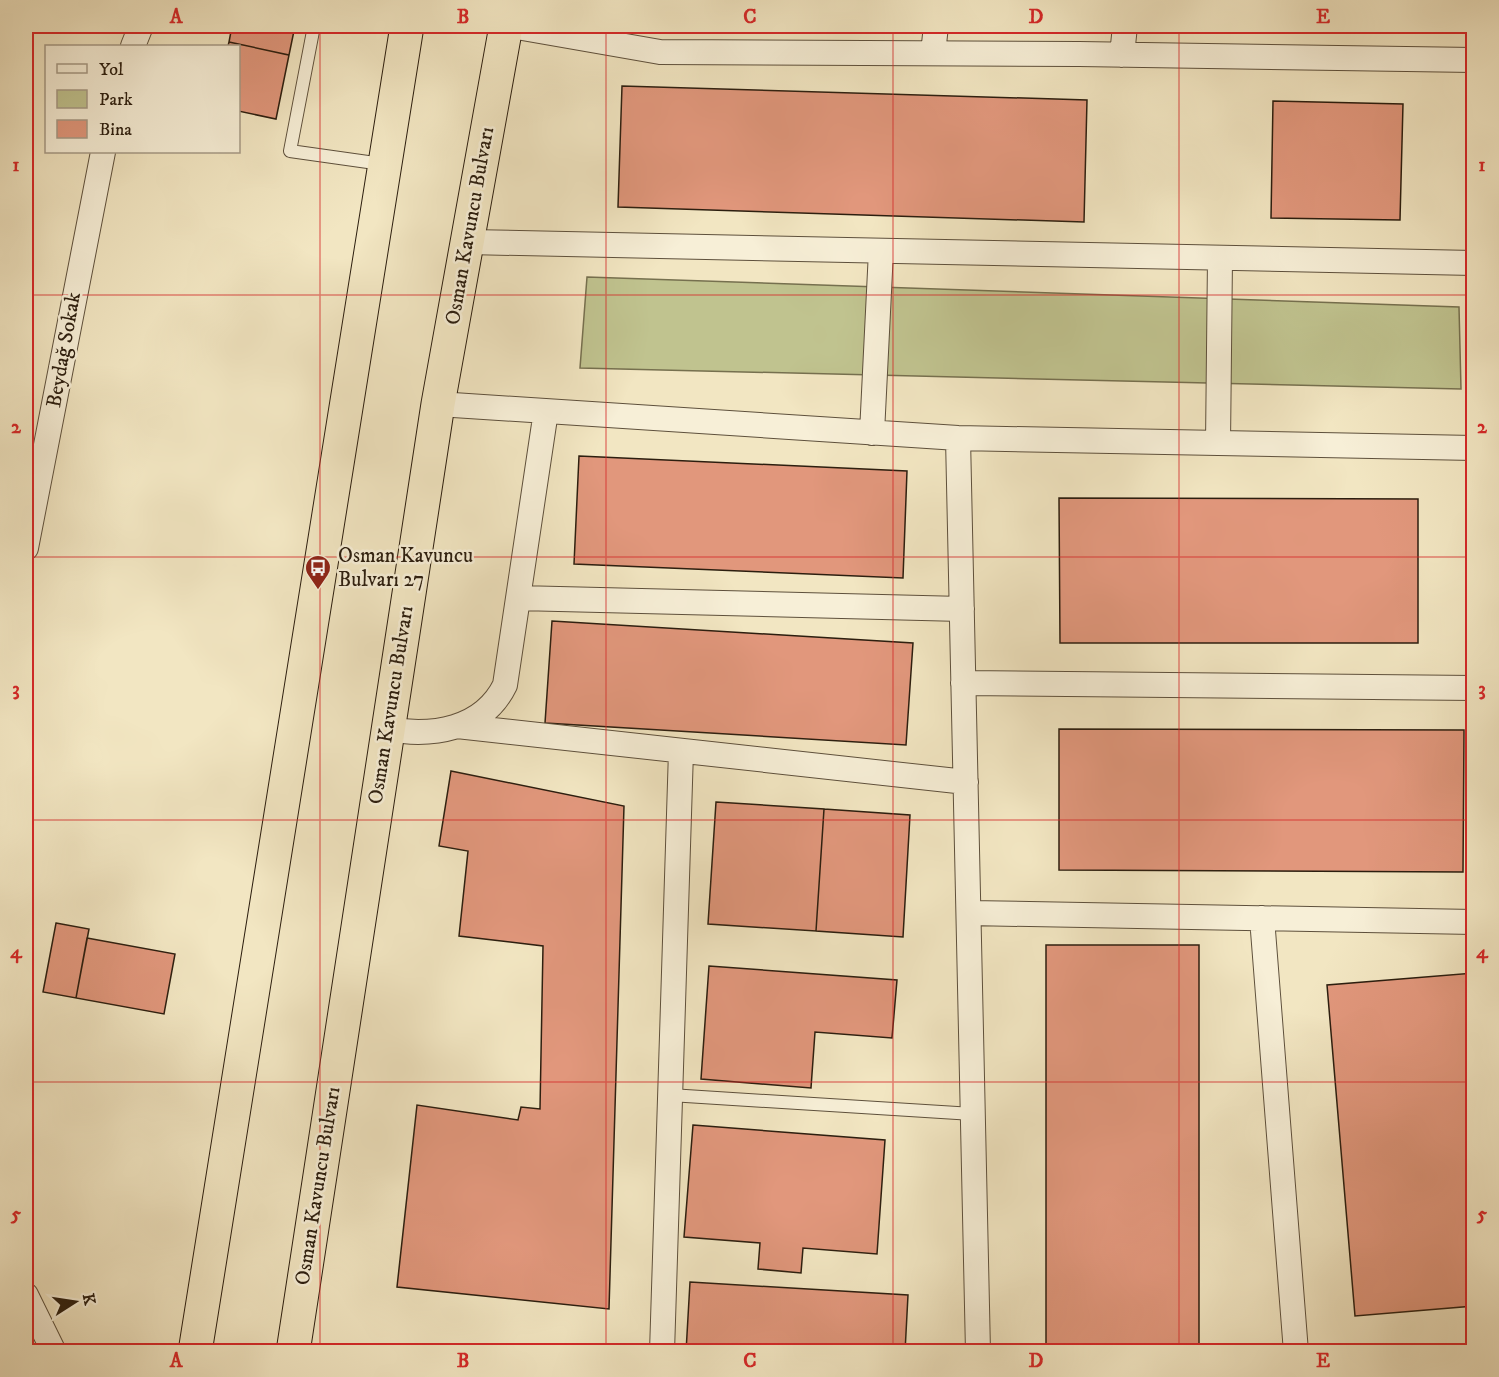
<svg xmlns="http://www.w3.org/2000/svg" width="1499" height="1377" font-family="'IM FELL DW Pica',serif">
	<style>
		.green { fill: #c0c38f; stroke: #76704f; stroke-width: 1.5 }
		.building { fill: #e1977c; stroke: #2c1e0f; stroke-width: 1.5 }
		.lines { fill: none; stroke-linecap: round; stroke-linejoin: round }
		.service-casing { stroke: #5e503c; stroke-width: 14 }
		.minor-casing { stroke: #5e503c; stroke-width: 26 }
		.trunk-casing { stroke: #2c1e0f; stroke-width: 35 }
		.service { stroke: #f7efd7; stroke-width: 12 }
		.minor { stroke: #f7efd7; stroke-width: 24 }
		.trunk { stroke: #f2e6c2; stroke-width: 33 }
		.grid { fill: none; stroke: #d62828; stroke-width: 1.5; stroke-opacity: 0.55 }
		.labels { text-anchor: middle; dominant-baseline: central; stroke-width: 5; stroke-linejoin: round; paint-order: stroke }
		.street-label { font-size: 21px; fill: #2c1e0f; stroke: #f7efd7 }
		.poi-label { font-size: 21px; fill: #2c1e0f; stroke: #f7efd7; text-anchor: start }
		.neatline { fill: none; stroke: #d62828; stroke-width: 2 }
		.grid-label { font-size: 20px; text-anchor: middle; font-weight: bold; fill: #d62828 }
	</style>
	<rect width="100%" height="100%" fill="#f2e6c2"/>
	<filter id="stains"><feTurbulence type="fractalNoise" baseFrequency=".00333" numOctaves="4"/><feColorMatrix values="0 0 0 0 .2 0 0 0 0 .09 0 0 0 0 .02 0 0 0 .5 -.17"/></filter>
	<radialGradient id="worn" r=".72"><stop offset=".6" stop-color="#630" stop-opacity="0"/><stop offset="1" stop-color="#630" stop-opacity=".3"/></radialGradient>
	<path class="green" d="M587 277 1459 307 1461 389 580 368Z"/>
	<path class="building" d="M232 26H295L289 55 229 42Z
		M229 42 289 55 276 119 238 111V46H228Z
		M622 86 1087 100 1084 222 618 207Z
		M1273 101 1403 104 1400 220 1271 218Z
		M579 456 907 471 903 578 574 564Z
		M1059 498 1418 499V643H1060Z
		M552 621 913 643 906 745 545 723Z
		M1059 729 1464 730 1463 872 1059 870Z
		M451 771 624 806 609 1309 397 1287 417 1105 518 1120 521 1107 540 1109 543 946 459 936 468 851 439 846Z
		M716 802 824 809 816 931 708 924Z
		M824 809 910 815 903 937 816 931Z
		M56 923 89 929 76 998 43 992Z
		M87 938 175 954 164 1014 76 998Z
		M1046 945H1199V1345H1046Z
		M709 966 897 980 892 1038 815 1032 811 1088 701 1079Z
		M1474 973V1306L1355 1316 1327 985Z
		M693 1125 885 1140 877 1254 803 1248 801 1273 758 1269 760 1243 684 1237Z
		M690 1282 908 1295 905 1352H686Z"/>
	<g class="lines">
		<defs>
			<path id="service" d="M314 26 290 151 382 164
				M670 1095 973 1114"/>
			<path id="minor" d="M511 26 660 52 1079 54 1474 60
				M133 46 141 26
				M933 53 936 26
				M1122 55 1125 26
				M468 242 1474 263
				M438 404 958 438 1474 448
				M872 433 881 251
				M958 438 978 1352
				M1218 443 1220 258
				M26 548 103 152
				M518 598 962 609
				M963 683 1474 688
				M457 726 966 782
				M387 729C432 737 483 730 505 685L546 411
				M969 913 1474 922
				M1262 918 1296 1352
				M26 1295 54 1352
				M662 1352 681 751"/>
			<path id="trunk" d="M195 1352 407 26
				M293 1352 438 404 506 26"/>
		</defs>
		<use href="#service" class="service-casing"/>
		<use href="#minor" class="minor-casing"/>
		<use href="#trunk" class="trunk-casing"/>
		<use href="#service" class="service"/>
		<use href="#minor" class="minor"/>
		<use href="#trunk" class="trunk"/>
	</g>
	<path class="grid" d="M320 26V1352M606 26V1352M893 26V1352M1179 26V1352M26 295H1474M26 557H1474M26 820H1474M26 1082H1474"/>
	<defs>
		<symbol id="bus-pin" viewBox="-11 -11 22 30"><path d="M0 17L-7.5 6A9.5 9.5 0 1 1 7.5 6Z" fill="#8f2418" stroke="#f7efd7"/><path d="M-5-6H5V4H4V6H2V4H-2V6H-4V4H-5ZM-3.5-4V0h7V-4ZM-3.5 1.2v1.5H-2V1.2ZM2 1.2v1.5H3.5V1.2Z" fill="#fff"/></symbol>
	</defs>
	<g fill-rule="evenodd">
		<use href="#bus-pin" x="303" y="553" width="30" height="40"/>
	</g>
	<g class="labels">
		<g class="street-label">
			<text transform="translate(470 226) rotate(-80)">Osman Kavuncu Bulvarı</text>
			<text transform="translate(64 350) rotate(-80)">Beydağ Sokak</text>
			<text transform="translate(391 705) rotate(-81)">Osman Kavuncu Bulvarı</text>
			<text transform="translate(318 1186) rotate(-81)">Osman Kavuncu Bulvarı</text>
		</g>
		<g class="poi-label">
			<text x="338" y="556">Osman Kavuncu<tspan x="338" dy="24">Bulvarı 27</tspan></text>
		</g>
	</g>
	<rect width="1499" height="1377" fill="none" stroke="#f2e6c2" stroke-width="66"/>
	<rect x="45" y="45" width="195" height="108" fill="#f7efd7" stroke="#a69b87" stroke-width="1.5"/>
	<rect x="57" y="64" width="30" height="9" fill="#f7efd7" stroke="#a69b87" stroke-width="1.5"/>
	<text x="99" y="75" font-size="18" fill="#2c1e0f">Yol</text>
	<rect x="57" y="90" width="30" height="18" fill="#c0c38f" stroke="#a69b87" stroke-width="1.5"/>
	<text x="99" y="105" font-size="18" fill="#2c1e0f">Park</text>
	<rect x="57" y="120" width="30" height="18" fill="#e1977c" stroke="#a69b87" stroke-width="1.5"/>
	<text x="99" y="135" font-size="18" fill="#2c1e0f">Bina</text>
	<g transform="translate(75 1302) rotate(78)" stroke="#f7efd7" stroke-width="4.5" paint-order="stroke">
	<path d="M0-4.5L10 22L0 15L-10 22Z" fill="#2c1e0f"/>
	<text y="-9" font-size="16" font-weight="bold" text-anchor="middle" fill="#2c1e0f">K</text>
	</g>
	<rect x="33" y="33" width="1433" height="1311" class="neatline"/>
	<g class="grid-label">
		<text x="176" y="23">A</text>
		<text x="463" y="23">B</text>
		<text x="750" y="23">C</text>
		<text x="1036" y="23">D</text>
		<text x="1323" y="23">E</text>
		<text x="16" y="171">1</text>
		<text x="1482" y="171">1</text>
		<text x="16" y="433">2</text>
		<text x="1482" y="433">2</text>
		<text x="16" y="695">3</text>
		<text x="1482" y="695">3</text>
		<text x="16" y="958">4</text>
		<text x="1482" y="958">4</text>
		<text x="16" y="1220">5</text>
		<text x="1482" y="1220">5</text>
		<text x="176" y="1367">A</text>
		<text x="463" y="1367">B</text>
		<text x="750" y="1367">C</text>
		<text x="1036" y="1367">D</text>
		<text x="1323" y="1367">E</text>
	</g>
	<rect width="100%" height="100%" filter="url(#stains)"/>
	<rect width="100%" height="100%" fill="url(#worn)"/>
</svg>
